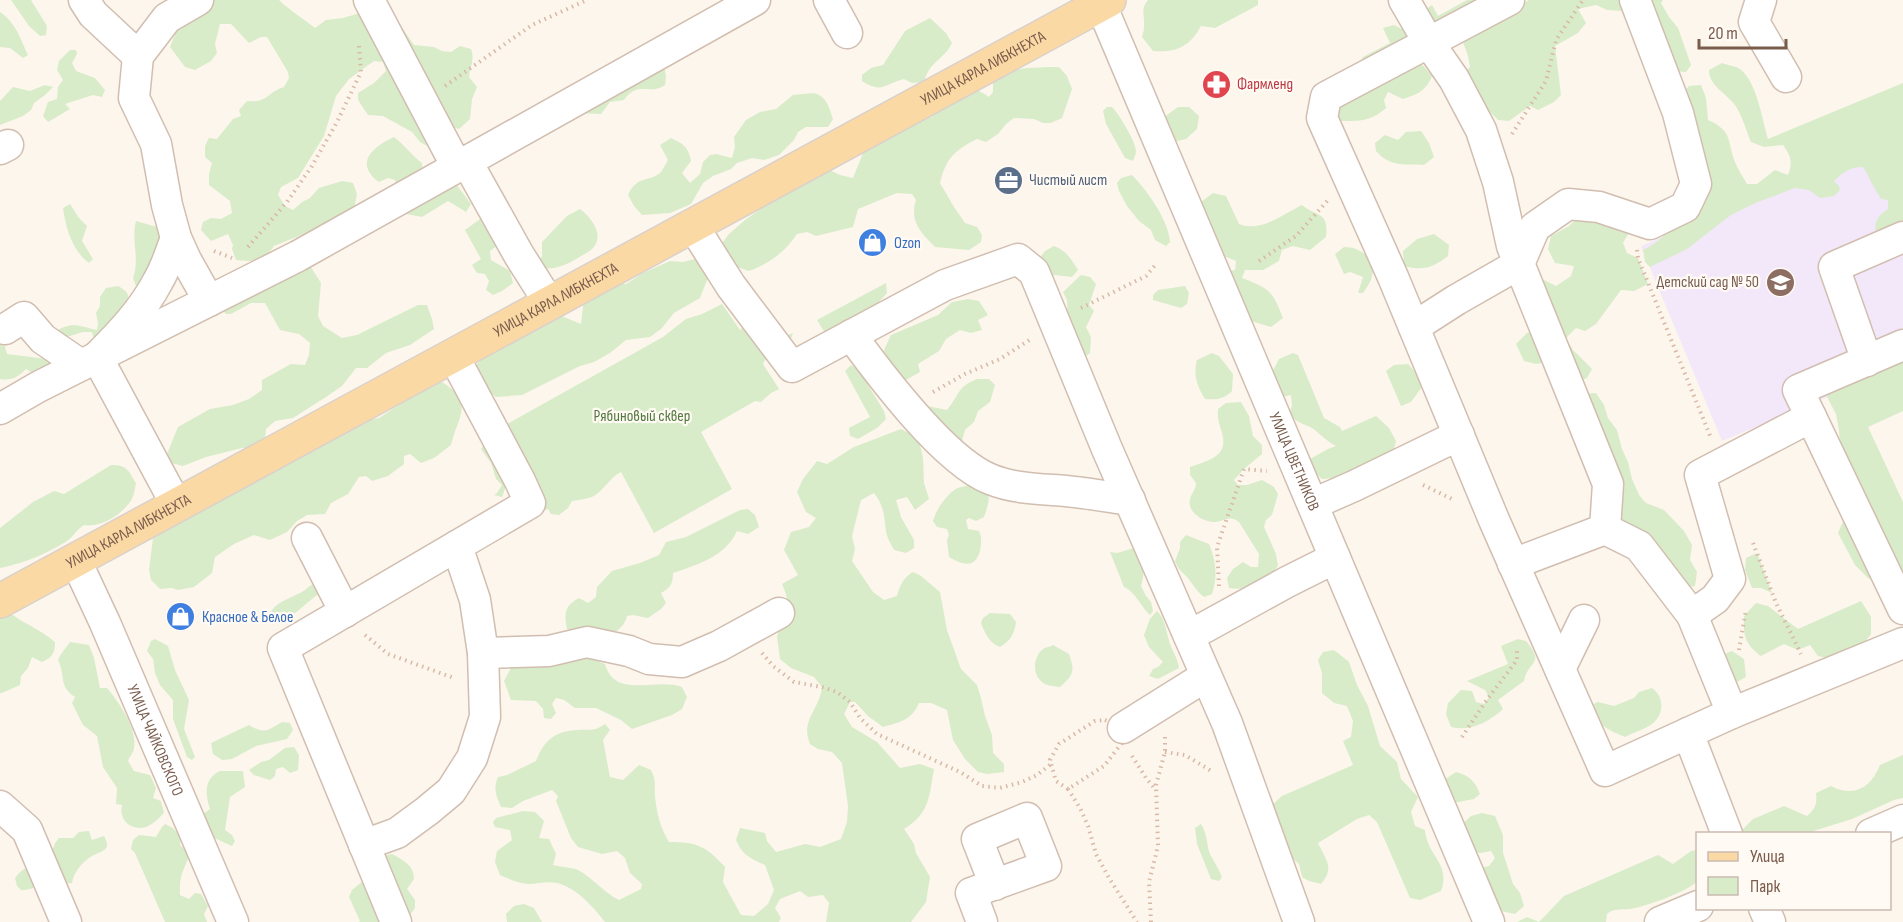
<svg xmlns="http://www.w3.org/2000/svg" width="1903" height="922" font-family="'Sofia Sans Condensed',sans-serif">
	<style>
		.education { fill: #f3e8fa }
		.green { fill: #d8ecc9 }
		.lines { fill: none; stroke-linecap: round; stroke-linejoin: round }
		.minor-casing { stroke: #d1beb0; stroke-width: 33 }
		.major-casing { stroke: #dad1cd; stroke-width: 36 }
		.path { stroke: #d9b8a5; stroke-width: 4; stroke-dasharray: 1.5 4.5; stroke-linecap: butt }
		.minor { stroke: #fff; stroke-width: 30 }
		.major { stroke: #fbd9a5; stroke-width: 33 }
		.labels { text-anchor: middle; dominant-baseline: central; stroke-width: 4.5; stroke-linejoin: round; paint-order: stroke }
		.street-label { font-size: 16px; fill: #7a5c4d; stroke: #fffaf3 }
		.health-label { font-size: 16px; fill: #be3a42; stroke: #fffaf3; text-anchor: start }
		.service-label { font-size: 16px; fill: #4e5e75; stroke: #fffaf3; text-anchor: start }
		.shop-label { font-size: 16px; fill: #366cbe; stroke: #fffaf3; text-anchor: start }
		.education-label { font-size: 16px; fill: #785e54; stroke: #fffaf3; text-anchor: end }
		.park-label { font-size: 16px; fill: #537a41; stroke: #fffaf3 }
	</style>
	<rect width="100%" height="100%" fill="#fdf6ec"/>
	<path class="education" d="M1903 136V366L1722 441 1641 246Z"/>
	<path class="green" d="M11 0H31L47 26 46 35 40 36 29 26Z
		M206 0H279C290 11 303 18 315 28L326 20 343 18 360 13 396 19 414 45 434 47 442 51 451 52 460 46 471 49C475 60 470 66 469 77L477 87 472 99 470 119 459 129 449 126 431 141 429 147 420 142 412 132 383 116 368 115 358 100V93L374 83 386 71 383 62 374 61 349 79 336 96 324 136 298 178 281 187 278 195 285 206 293 210 302 202 310 198 319 188 342 181 353 183 357 194 353 214 274 246C263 262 254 262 236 260L232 249 233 245 228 234 211 241 201 230 203 222 211 218 221 219 232 213 230 201 209 185V174L212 163 205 157V146L209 138 217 139 233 119 241 116 239 110 247 101C269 103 267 92 284 87L289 78 288 72 267 37H261L249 43 231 24H220L215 44 217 53 211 61 195 70 185 67 170 47 176 32 189 20Z
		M1148 0H1258V5L1215 28 1201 26C1190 47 1175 53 1153 51L1142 37C1143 34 1144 30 1144 26 1145 15 1140 9 1148 0Z
		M1467 0H1482L1438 33 1423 11 1432 5 1438 16Z
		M1529 0H1663L1661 3 1669 17 1678 28 1691 65 1686 72 1673 71 1624 11 1607 10 1596 5 1578 9 1586 23 1578 33 1555 46 1561 95 1554 102 1538 110 1530 106 1509 121 1498 120 1476 98 1461 75 1470 67 1468 56 1463 42 1476 29Z
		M0 12C16 23 20 38 28 55L23 58 10 48 0 47Z
		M930 18 946 33 952 43C943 61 930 60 924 82L912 83 904 79C884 84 882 94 862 81V75L871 68 883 65 905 31Z
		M1394 25 1404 30 1410 40 1411 52 1432 76C1426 91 1418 94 1403 99L1388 92 1384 100 1386 108C1370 122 1359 121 1339 121L1332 109 1363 57 1390 43 1383 28Z
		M70 50H76L77 54 72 63 76 71 95 78 105 90 102 97 93 95 65 104 70 109 48 122 43 116 48 102 57 99 58 87 63 80 57 70 59 61Z
		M1722 63C1727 65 1735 66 1740 69 1757 82 1762 119 1768 139L1903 83V232L1876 235C1874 221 1877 217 1888 209V200L1881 199C1874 189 1870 178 1863 167 1850 167 1843 172 1834 181L1839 186 1840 190 1834 196 1820 198 1809 190 1795 188 1755 203 1731 215 1687 249 1650 267 1645 262 1643 250C1662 242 1673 225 1687 211L1678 99 1689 86 1701 85 1706 98 1708 120C1733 131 1727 141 1735 162 1738 170 1743 177 1747 184H1757L1775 170 1788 175C1793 162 1791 156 1783 145L1764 147 1751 142C1746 130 1742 115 1735 105 1726 93 1709 86 1709 70Z
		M664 65 666 77 665 85C649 96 638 80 624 100L610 102 601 114 579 113Z
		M1047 67H1059L1067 76 1072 89 1062 118 1051 123H1043L1034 119 1014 118 1006 124 998 134 986 142 977 139C955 150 946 158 940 183L954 207 965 223 977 227 982 235 981 242 969 250 935 247C921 233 909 221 916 200L912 194 897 193 858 209 853 227 816 236 807 232 797 234C783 254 771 262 749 271L734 266 720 246 728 235 745 220 822 166 840 175 853 178 863 153 924 119 932 117 943 105 972 88 983 93 989 97 993 92V79C1010 68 1028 68 1047 67Z
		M45 85 53 87 45 95 34 103 31 110 23 116 0 125V101L13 87 30 91Z
		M814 93C827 97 829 107 833 119L828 127H806L798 132 794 140 779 155 764 160 752 158 737 163 731 169 713 176 703 183 691 204 670 213 642 215 634 206 628 195C637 175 649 182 660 173 663 170 666 163 668 160L660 145 671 138C683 143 689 148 691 161L682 173 690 183 700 174 703 162 710 155 716 154 732 158 735 147 734 137 746 120 760 112 776 109 793 95Z
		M1107 107H1112C1119 114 1136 142 1136 151 1136 154 1134 158 1133 161L1125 158 1106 124 1103 111Z
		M1178 107H1189L1199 116 1197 129 1186 139 1173 142 1164 117Z
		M1421 131 1429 143 1434 157 1424 165C1404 164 1390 167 1376 151L1375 143 1385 135 1398 140 1406 132Z
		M394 137C405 145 412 156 422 163L423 176 456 184 471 204 466 212 448 201 422 217 406 214 402 208 395 180 388 178 379 182C353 163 374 146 394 137Z
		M1132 175C1147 190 1169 221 1170 242L1166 246 1155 240 1151 230 1139 221 1127 206 1119 191 1117 183 1121 178Z
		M1213 193 1226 196 1239 224C1259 233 1284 214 1302 205 1318 218 1329 211 1326 237L1310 250 1293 246 1282 250 1279 261 1263 270H1245L1242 278C1270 289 1272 290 1283 318L1271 327 1254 322 1243 323 1225 272 1235 270 1236 261 1219 254 1199 216 1201 202Z
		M70 204 79 218 87 226 82 241 93 259 89 263C72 250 66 229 63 208Z
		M580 209C591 217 605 235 593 248 590 251 585 254 581 256 569 264 556 270 542 268L539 261 542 256V242L567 216Z
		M487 214 501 243 490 251 491 260 510 271 513 283 502 291 493 295 486 290 489 281 485 274 477 273 472 265 481 259 465 230Z
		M1578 217 1631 229 1623 243 1627 253 1638 258 1648 284 1634 291 1621 290 1596 324 1585 331 1576 328 1566 338 1573 350 1592 369 1587 378 1569 385 1548 362 1536 364 1524 361 1516 344 1527 333 1537 331 1540 278 1556 286 1571 276 1574 266 1555 263 1548 249 1551 236 1569 226Z
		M136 221 164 229 144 281 136 286 133 278C140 259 131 240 136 221Z
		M1434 234 1449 245 1448 256C1432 268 1424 271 1404 266L1403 251 1417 239Z
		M1054 246C1067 251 1071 259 1078 270L1072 277 1055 275 1047 278 1037 261 1045 251Z
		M1344 247C1362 247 1378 260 1371 280 1369 284 1366 289 1363 293H1358L1363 277 1350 272 1344 274 1335 254Z
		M695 259 704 262 709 275 700 298 674 313 661 329 650 337 626 340 610 353 594 362 580 366 522 395 496 397 485 388 475 374 477 364 485 356 551 313 564 317 581 324 584 298 613 284H626L643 273 670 261 683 262Z
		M307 261 321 283 318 316 323 326 342 338 357 335 418 305H427L432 319 434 329 410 345 386 353 367 368H356L342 386 326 397 293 418 275 421 266 429 265 439 259 449 242 448 206 457 183 466 171 463 167 454 178 427 210 409 233 405 249 399 262 390V380L291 364 305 365 309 355 310 343 299 334 280 330 265 303H251L231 314H226L221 308Z
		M1081 275 1090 277 1096 284 1089 305 1094 311 1086 327 1091 337 1090 353 1083 359 1068 324 1067 300 1063 292Z
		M886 283 887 293 878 303 836 335 825 333 817 320Z
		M118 286C127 291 129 293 128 303L94 340 92 332H83L63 338 56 331C73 321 79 326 97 330L98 323 96 313 100 306V297L106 288Z
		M1185 286 1189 293 1187 304 1181 308 1153 300V295L1158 290Z
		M968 299 979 301 988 315 978 320 982 330 971 333 960 330 946 339 939 351 918 364 920 372 906 380 894 373 885 360 884 350 891 335 938 315 952 302Z
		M722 304 740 330 743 327 755 331 782 329 786 336 793 333 788 347 765 360 763 364 779 389 771 393 761 402 755 401 701 432 732 489 654 533 621 472C609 478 604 491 592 497 586 499 578 500 572 501L568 508 559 515 551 514 548 509 543 511 500 428 663 337 686 319 702 314Z
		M1903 338V411L1868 427 1903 502V616L1882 585 1868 578 1855 565 1838 533 1845 517 1839 430 1836 414 1827 397 1830 386Z
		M0 342 4 343 7 354 47 359 52 362 57 370 34 374 26 369C18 377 12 381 0 379Z
		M1212 353 1219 356 1233 374 1232 391C1224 399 1217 400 1205 399 1197 386 1193 375 1197 360Z
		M1293 353 1298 355 1324 418 1340 427 1342 431 1376 416 1389 428 1396 441 1392 456 1350 477 1322 479 1312 470 1310 459 1328 449 1336 446C1328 442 1322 436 1315 430 1305 423 1299 425 1289 414L1292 405 1291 395 1283 397 1272 387 1270 376 1279 359Z
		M1408 364 1418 375 1422 387 1411 402 1401 406 1386 371 1394 365Z
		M851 365 858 369 884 411 886 419 877 428 858 439 850 436 849 428 870 417 845 371Z
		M977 379H989L995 385 990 402 978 411 974 422 965 430 960 448 921 410 927 406 947 410C960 394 957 387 977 379Z
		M442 382C475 403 458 416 451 445L434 458 421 463 410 454 404 456V464L388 476 372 481 366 476 359 477 348 494 331 503 325 514 307 515 297 521 287 532 270 540 254 535 234 544 215 557 212 573 194 587 178 590 172 588 160 589 151 580 149 570 153 538 158 533 185 521 191 508 280 466 297 460 356 422 379 418 399 405 410 393 424 385Z
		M1596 393 1604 405 1608 418 1617 430 1622 449 1628 462 1632 479 1639 495 1646 503 1664 510 1684 531 1692 545 1690 560 1697 572 1695 586 1683 588 1656 550 1647 533H1632L1613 519 1577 452 1580 394Z
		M1241 402 1249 416 1253 436 1262 445V454L1244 469 1234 480 1238 485H1247L1262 480 1274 487 1278 494 1272 515 1266 520 1264 527 1276 554 1278 566C1266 581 1249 592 1229 588L1227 578 1233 569 1243 562 1251 567H1258L1259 554 1239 522C1230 515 1226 520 1216 522 1205 523 1187 513 1190 500 1191 493 1196 490 1196 483L1190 475V467C1208 460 1229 457 1222 433 1219 422 1217 420 1218 409L1226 403Z
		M901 429 915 436 919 441 923 458 924 483 929 499 915 510 907 497 896 500 901 517 914 540V548L906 553 894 550C891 544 887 538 886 531 884 516 884 505 874 493L861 500 852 536 855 549 852 561 873 592 884 600 897 596C900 585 903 578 913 572L921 576 940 592 947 630 961 669 977 685 981 698 985 716 992 735 993 753 1004 764V772L987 774 978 772 965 759 953 740 947 710 931 703H919C912 720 900 722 883 727L868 716 855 702H850L844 714 852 727 877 742 900 768 920 764 934 769C929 797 930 813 904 829L914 844 916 853 930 877 926 902 911 922H826L829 903 823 895 808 897 800 891 780 899 775 908 781 918 779 922H605C593 907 577 888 557 883 547 881 538 884 528 884 518 883 509 879 500 875L495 862 497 851 512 840 510 830 495 827 493 822 496 818 523 811 535 812 544 821 539 838 549 839 556 854 553 865C561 867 571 867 578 870 593 878 603 892 619 900L641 889 642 884 630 873 625 858 617 851 602 854 578 847 571 838 556 801 558 796 552 790 523 801 512 808 501 807C496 795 493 789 498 777L507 775 536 761C544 740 555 731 578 730 592 729 593 732 605 724L610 730 603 740 610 777 623 780 639 765 651 770C657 783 654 784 655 797 657 814 660 827 669 842 697 842 706 846 725 867L723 882 741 915 754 916 768 904 774 890 765 865C751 859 742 855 736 840L740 828 765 833 767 841 776 852 805 844 820 847 841 839 847 822 848 806 842 763 832 752 818 749 810 744C800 720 819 711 822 687L814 677 791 668 780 659 777 637 787 603 786 594 782 584 798 575 784 550 791 532 809 527 816 518 806 512 797 492 803 479 817 461 827 464 854 447Z
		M484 445 506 486 502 497 494 495 497 493 502 485 496 479 491 463 481 449Z
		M111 465C127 465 128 470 136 483 135 489 134 497 130 502 121 515 100 528 84 525 77 529 73 537 67 541 46 554 25 563 0 568V528L33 502 54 491 64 494Z
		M970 485C993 490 991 497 984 517L976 521 969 518 966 520 968 529 979 531C982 537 981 539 981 545 978 568 966 567 949 557L947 540 949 535 947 529 937 527 933 521C936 510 946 495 956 489 959 487 966 486 970 485Z
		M748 509 755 515 759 527 748 534 737 531C726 556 697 565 673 573 673 584 670 588 661 593L666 603 661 609 648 618 633 615 627 616C626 623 618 632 611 634 603 637 575 633 567 629 564 614 564 606 579 598L588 603 596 597 597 587 612 571 640 563 659 555 666 542 686 537 740 510Z
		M1186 535 1209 544C1216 560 1218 577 1212 594L1204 597C1196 591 1193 584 1187 577 1181 571 1178 569 1175 561L1180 548V542Z
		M1134 548C1145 557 1145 574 1141 586L1146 596 1151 602 1153 611 1150 615C1140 606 1136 592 1124 587L1110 552 1117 553Z
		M1757 553 1772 593 1761 588H1752L1745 570 1746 558Z
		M318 582 322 592C305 602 293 620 273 624L269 616C275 600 292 599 305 590 310 586 312 584 318 582Z
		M1861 601 1871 617V634L1856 654 1835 660 1818 656 1810 645 1798 650 1784 644 1761 656C1745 644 1743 636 1744 616L1756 603 1768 606 1798 629Z
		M1157 611C1166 620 1166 632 1170 644 1173 652 1178 659 1179 668L1158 679 1149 676 1153 669 1158 667 1163 662 1149 647 1144 635 1150 619Z
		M990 613 1010 614 1016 622C1014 635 1011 640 1000 647 989 643 985 633 981 623L983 618Z
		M11 614C25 624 41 630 55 642 55 654 52 657 42 662L32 657 28 668 21 676 20 685 2 693H0V615Z
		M155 639 168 646 175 670 189 700 184 729 195 757 192 760 187 757 173 719V700L160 685 155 673 153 659 147 651 151 641Z
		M1518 639 1526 641C1546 665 1528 660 1524 681L1498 700 1503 709C1489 722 1470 732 1451 727L1446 714 1448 703 1461 690 1472 691 1476 702 1484 704 1489 697 1485 690 1467 681 1508 664 1501 646Z
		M70 642 89 645 94 658 100 688H107C118 701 138 729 134 748 134 752 129 757 128 761L134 771 150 775 156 788 153 798 161 801 164 813C158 819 150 828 140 828 127 828 119 817 122 805L116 804 117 788 103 767 97 736 83 725 72 703 75 697C58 686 66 676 58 660L61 654Z
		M1053 645 1069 654C1075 671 1074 675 1060 687 1055 686 1049 686 1045 684 1032 677 1032 658 1043 649 1046 647 1050 647 1053 645Z
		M1334 650 1349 662 1357 685 1368 706 1380 746 1397 762 1401 779 1418 797 1411 812 1415 826 1425 830C1427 856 1451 863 1441 891L1420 900 1410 898 1377 822 1369 815 1357 819 1318 843C1326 860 1335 868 1321 884L1309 881 1302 877 1299 864 1283 850C1281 832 1282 822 1272 805L1282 796 1353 765 1343 741 1351 737 1353 721 1347 706 1334 703 1322 693V673L1318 660 1323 652Z
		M1732 651 1744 659 1746 677 1733 684 1716 657Z
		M570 656 592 659 605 664C615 700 657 677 682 687L687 697 682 709 672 715 632 729 621 720 596 708H575L564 700 556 698 552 704 556 713 551 719 544 718 543 709 536 701 511 700 504 681 511 668 522 660Z
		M1652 688C1667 699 1663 720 1647 727 1640 731 1632 733 1625 737 1609 731 1594 722 1586 707L1598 702 1614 706 1634 698 1639 692Z
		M282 722 290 723 293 730 287 739 256 746 232 759 222 760 213 754 211 743 249 725C265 735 268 730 282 722Z
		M294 747 299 755 298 770 290 773 283 767 276 769 275 776 270 780 254 775 249 770 261 762 269 760 285 748Z
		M1903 755V798L1894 800 1852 819 1807 833 1738 834 1753 819 1784 806 1807 816C1816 808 1817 804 1816 793L1831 786C1853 798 1871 788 1880 765Z
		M220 771H243L245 787 230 797 225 830 232 835 235 841 232 846 210 836 198 821 203 814 210 809C205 794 204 778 220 771Z
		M1456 772C1470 776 1475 781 1480 794L1474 799 1453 803 1438 784Z
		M1482 813 1495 816 1503 835V853L1513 884 1520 893 1524 906 1515 914 1496 910 1481 868 1489 866 1495 858 1491 851 1481 853 1469 852 1459 827 1471 816Z
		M165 824 173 828 181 837 180 845 190 854C183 872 179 875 180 895L189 899 195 893 201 894 208 906 204 914 207 922H165L135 853 131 849 133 840 139 835 156 837 162 827Z
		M1201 824C1208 835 1206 844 1210 854 1214 862 1219 869 1222 877L1219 881 1211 879 1197 844 1195 828Z
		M89 831 92 840 104 836C112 851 103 850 92 856 83 861 73 873 72 883L61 884 42 882C35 888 30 890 21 890L17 886 15 878C23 866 37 863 50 858L55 843 59 838H73L79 832Z
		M1697 850V882C1683 893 1648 906 1630 909 1621 910 1614 908 1607 914L1606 922H1517L1527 917 1539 922 1564 896 1658 855 1673 864 1691 851Z
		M392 854C403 860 414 865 414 879L407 889 415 900V908L410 915 399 916 374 900 372 906 384 922H358L360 921 349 897 352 890 363 881 383 856Z
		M524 904 534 908 542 922H507L506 914 514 906Z"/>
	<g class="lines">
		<defs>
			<g id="minor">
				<path d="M84 0 93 14 138 56"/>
				<path d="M198 0 167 18 138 56 134 98 156 144 167 205 176 238 186 260 209 301"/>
				<path d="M369 0 457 167"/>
				<path d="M829 0 847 33"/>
				<path id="s1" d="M1099 0 1489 922"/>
				<path d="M1404 0 1429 43 1454 79 1481 130 1498 182 1512 246 1608 484 1605 529"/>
				<path d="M1509 0 1326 97 1322 118 1393 277 1494 520 1605 771 1732 713 1692 615 1715 599 1730 579 1700 475 1811 417 1903 609"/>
				<path d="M1761 0 1754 22 1786 77"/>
				<path d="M0 149 8 145"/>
				<path d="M467 162 519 255 550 304"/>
				<path d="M693 226 731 286 792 367 945 285 1018 259 1034 272 1107 449 1227 723 1299 922"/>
				<path d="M176 238C170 253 166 268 158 281 143 310 120 334 97 357L177 506"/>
				<path d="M1414 327 1456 300 1519 264 1535 227 1568 204 1599 207 1650 224 1685 207 1696 184 1678 113 1635 0"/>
				<path d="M5 329 24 317 43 339 81 365"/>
				<path d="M851 335C881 376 944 460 990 479 1014 489 1041 489 1066 491 1087 493 1109 497 1130 500"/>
				<path d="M1867 361 1834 267 1903 237"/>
				<path d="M0 409 38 387 298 256 755 0"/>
				<path d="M1811 417 1798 390 1903 345"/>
				<path d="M1313 504 1354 486 1459 435"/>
				<path d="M307 538 345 612"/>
				<path id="s2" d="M76 561 105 623 233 922"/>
				<path d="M1513 564 1605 529 1639 546 1692 615"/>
				<path d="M1189 636 1287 582 1335 558"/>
				<path d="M483 653 549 651 587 642 629 651 649 659 682 662 719 646 779 613"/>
				<path d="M1560 669 1584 620"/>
				<path d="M1732 713 1903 643"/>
				<path d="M1123 728 1206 676"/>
				<path d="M1688 733 1727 834"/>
				<path d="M0 806 27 830 66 922"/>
				<path d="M1871 834 1903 820"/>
				<path d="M364 845 397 833 427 811 451 791 472 758 485 717 483 653 475 600 457 546"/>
				<path d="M1764 908 1770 922"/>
				<path d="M396 922 283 648 530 503 520 481 454 357"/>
				<path d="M982 922 971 893 1046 866 1027 818 977 839 995 885"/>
				<path d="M1660 922 1698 906"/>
			</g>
			<g id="major">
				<path id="s3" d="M0 601 1109 0"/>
			</g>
		</defs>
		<use href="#minor" class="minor-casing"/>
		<use href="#major" class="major-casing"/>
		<path class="path" d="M445 86 532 25 587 0
			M1512 134 1546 81 1556 40 1583 0
			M248 247 287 202 312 166 337 122 361 72 359 46
			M1637 250 1638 258 1711 438
			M214 251 232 258
			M1259 261 1296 236 1328 200
			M1081 308 1146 276 1157 263
			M933 392 965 374 1000 359 1031 339
			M1423 485 1454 500
			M1753 543 1776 603 1801 654
			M1219 586 1217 547 1244 469 1267 471
			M365 635 388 654 454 678
			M1739 650 1746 610
			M762 653 773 666 794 682 822 687 837 692 850 702 860 718 877 734 960 772 982 786 1000 788 1022 782 1037 775 1051 764
			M1105 720 1123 728 1125 739 1104 766 1068 789 1056 781 1050 760 1059 744 1095 721Z
			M1462 737 1486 701 1517 660V648
			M1165 752 1185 755 1213 772
			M1132 756 1146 778 1155 789
			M1068 789 1080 808 1088 826 1096 854 1109 878 1137 922
			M1151 922 1149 882 1158 846 1156 785 1165 752V736"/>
		<use href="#minor" class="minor"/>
		<use href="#major" class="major"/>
	</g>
	<defs>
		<symbol id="pharmacy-disc" viewBox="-11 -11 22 22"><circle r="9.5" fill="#e0444e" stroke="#fffaf3"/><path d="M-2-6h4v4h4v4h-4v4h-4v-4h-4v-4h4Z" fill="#fff"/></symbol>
		<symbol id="office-disc" viewBox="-11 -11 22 22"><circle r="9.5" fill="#5c6f8a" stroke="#fffaf3"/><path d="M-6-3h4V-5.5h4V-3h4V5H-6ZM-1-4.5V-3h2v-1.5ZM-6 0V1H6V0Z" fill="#fff"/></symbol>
		<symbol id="shop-disc" viewBox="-11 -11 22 22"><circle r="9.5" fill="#3f7fe0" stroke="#fffaf3"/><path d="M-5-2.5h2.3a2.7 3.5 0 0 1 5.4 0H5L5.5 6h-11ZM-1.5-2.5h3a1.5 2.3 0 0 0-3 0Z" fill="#fff"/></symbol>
		<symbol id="school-disc" viewBox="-11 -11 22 22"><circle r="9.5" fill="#8d6e63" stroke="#fffaf3"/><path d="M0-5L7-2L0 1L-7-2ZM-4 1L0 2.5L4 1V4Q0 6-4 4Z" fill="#fff"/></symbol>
	</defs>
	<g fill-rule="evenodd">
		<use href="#pharmacy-disc" x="1200" y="68" width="33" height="33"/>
		<use href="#office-disc" x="992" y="164" width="33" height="33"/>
		<use href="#shop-disc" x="856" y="226" width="33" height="33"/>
		<use href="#school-disc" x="1764" y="266" width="33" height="33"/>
		<use href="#shop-disc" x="164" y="600" width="33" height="33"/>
	</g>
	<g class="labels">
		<g class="street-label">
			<text stroke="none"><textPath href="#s3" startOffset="1118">УЛИЦА КАРЛА ЛИБКНЕХТА</textPath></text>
			<text stroke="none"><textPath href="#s3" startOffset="632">УЛИЦА КАРЛА ЛИБКНЕХТА</textPath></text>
			<text stroke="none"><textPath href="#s1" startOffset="501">УЛИЦА ЦВЕТНИКОВ</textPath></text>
			<text stroke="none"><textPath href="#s3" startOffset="146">УЛИЦА КАРЛА ЛИБКНЕХТА</textPath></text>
			<text stroke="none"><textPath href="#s2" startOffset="196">УЛИЦА ЧАЙКОВСКОГО</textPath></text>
		</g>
		<g class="health-label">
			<text x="1237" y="84">Фармленд</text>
		</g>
		<g class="service-label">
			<text x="1029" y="180">Чистый лист</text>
		</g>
		<g class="shop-label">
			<text x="894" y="243">Ozon</text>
			<text x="202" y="617">Красное &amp; Белое</text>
		</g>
		<g class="education-label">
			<text x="1759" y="282">Детский сад № 50</text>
		</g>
		<g class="park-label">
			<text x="642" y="416">Рябиновый сквер</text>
		</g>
	</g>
	<rect x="1696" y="832" width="195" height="78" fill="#fffaf3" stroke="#cabbb1" stroke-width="1.5"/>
	<rect x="1708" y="852" width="30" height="9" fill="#fbd9a5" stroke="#cabbb1" stroke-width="1.5"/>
	<text x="1750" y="862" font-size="18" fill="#7a5c4d">Улица</text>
	<rect x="1708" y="877" width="30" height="18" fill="#d8ecc9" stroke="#cabbb1" stroke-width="1.5"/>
	<text x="1750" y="892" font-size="18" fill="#7a5c4d">Парк</text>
	<path d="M1699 39v9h87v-9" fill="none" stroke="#7a5c4d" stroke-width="3"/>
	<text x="1708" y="39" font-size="18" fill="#7a5c4d" stroke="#fffaf3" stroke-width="4.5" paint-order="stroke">20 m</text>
</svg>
